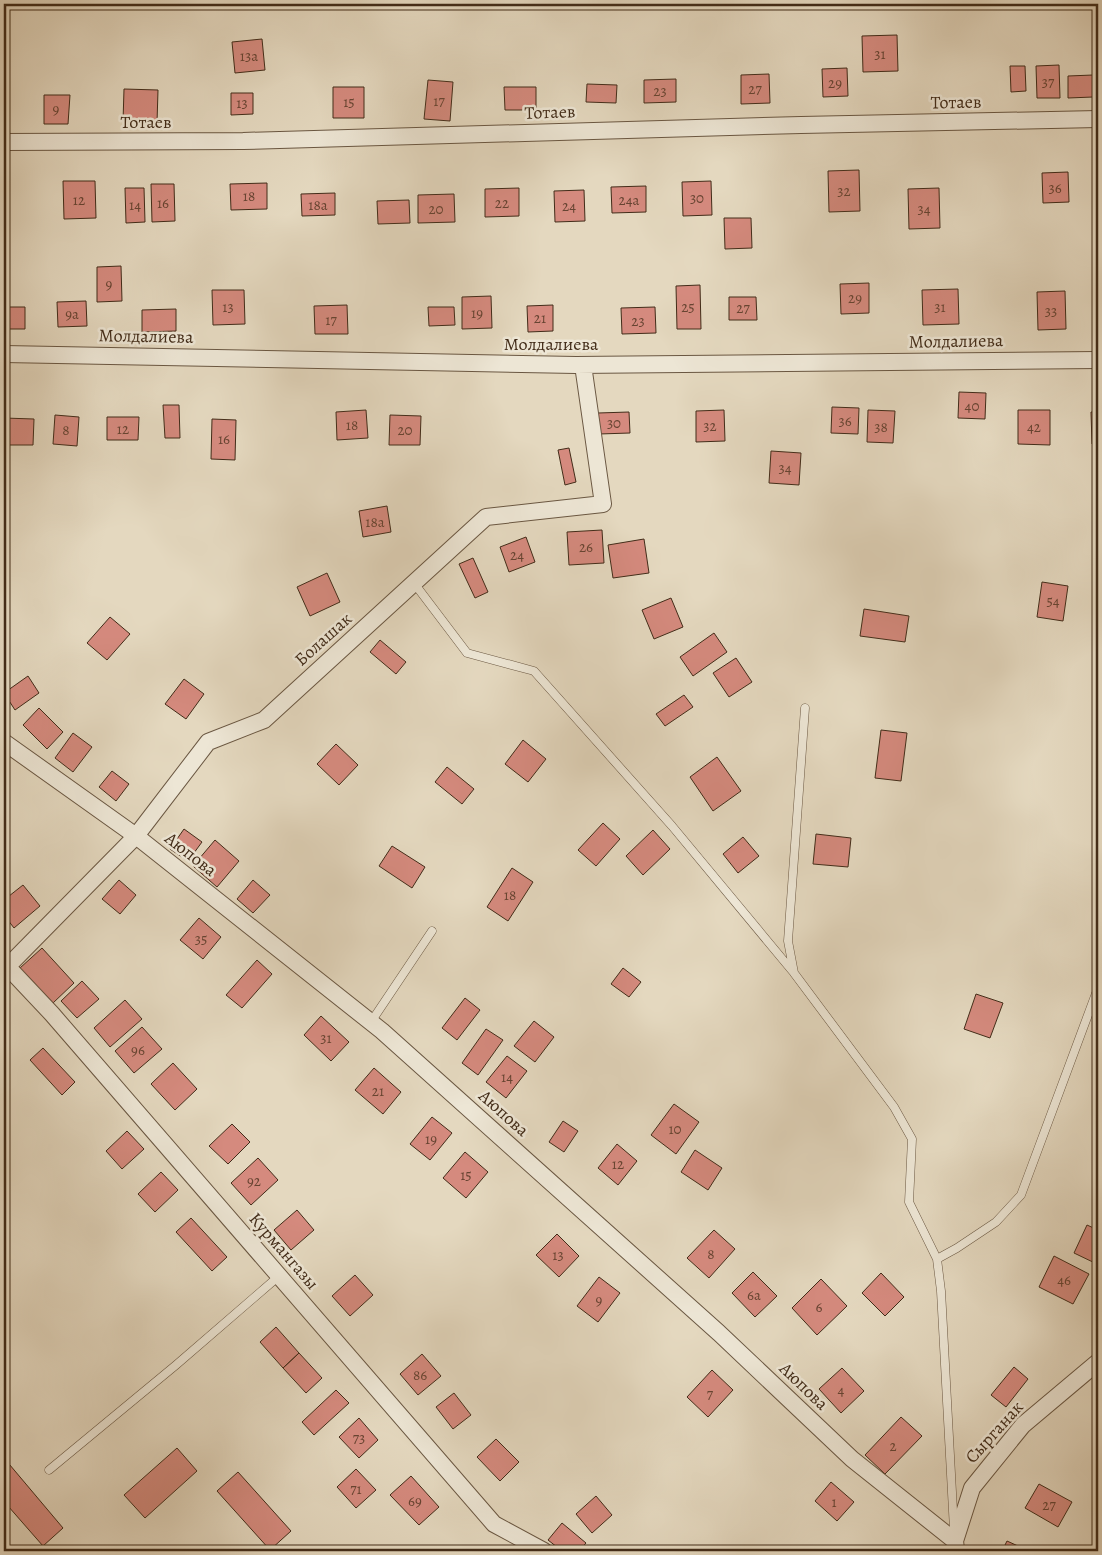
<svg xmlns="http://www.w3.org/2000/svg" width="1102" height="1555" font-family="Alegreya,serif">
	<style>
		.building { fill: #d58a7e; stroke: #422c19 }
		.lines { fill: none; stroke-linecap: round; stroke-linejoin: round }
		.lane-casing { stroke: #6a5742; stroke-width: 9 }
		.street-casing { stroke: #6a5742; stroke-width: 18 }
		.lane { stroke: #ede6d5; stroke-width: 8 }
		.street { stroke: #ede6d5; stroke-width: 16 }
		.labels { text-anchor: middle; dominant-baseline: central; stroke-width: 5; stroke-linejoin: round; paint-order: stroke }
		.number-label { font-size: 15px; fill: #674432 }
		.street-label { font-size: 18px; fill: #422c19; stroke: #ede6d5 }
	</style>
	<rect width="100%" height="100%" fill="#e4d8bf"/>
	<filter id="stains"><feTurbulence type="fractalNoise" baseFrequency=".004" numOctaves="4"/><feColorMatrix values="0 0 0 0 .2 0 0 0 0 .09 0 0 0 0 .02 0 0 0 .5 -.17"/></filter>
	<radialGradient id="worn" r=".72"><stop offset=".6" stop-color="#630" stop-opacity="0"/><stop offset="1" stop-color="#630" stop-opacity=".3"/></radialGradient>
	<path class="building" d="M897 35 898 71 863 72 862 36Z
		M262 39 265 70 235 73 232 42Z
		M1059 65 1060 98H1037L1036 66Z
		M1010 66H1025L1026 91 1011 92Z
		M847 68 848 96 823 97 822 69Z
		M769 74 770 103 741 104V75Z
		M1093 75V97L1068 98V76Z
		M676 79V102L644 103V80Z
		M428 80 453 82 450 121 424 119Z
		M587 84 617 85 616 103 586 102Z
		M333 87H364V118H333Z
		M504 87H536V110H505Z
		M124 89 158 90 157 123 123 122Z
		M231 93H253V114L231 115Z
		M44 95H70L68 124H44Z
		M859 170 860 211 829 212 828 171Z
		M1068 172 1069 202 1043 203 1042 173Z
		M63 181H95L96 218 64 219Z
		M711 181 712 215 683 216 682 182Z
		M267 183V209L231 210 230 184Z
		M151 184H174L175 221 152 222Z
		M646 186V212L612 213 611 187Z
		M125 188H144L145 222 126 223Z
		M519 188V216L485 217V189Z
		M939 188 940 228 909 229 908 189Z
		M584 190 585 221 555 222 554 191Z
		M335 193V215L302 216 301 194Z
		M454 194 455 222 418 223V195Z
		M409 200 410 223 378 224 377 201Z
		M724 218H751L752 248 725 249Z
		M121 266 122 301 97 302V267Z
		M869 283V313L841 314 840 284Z
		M700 285 701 329H677L676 286Z
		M958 289 959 324 923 325 922 290Z
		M212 290H244L245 324 213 325Z
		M1065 291 1066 329 1038 330 1037 292Z
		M491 296 492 328 462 329V297Z
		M729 297H756L757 320H729Z
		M86 301 87 326 58 327 57 302Z
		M347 305 348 334H315L314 306Z
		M553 305V331L528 332 527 306Z
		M4 307H25V329H4Z
		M428 307H454L455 325 429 326Z
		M655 307 656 333 622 334 621 308Z
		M176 309V331L142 332V310Z
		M959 392 986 393 985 419 958 418Z
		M163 405H179L180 438H165Z
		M832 407 859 408 858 434 831 433Z
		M366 410 368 438 337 440 336 412Z
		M724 410 725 441 696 442V411Z
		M868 410 895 411 893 443 867 442Z
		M1018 410H1050V445L1018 444Z
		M629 412 630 433 599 434 598 413Z
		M1091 412H1098V444H1092Z
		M55 415 79 417 77 446 53 444Z
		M390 415 421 416 420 445H389Z
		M107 417H139L138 440H107Z
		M4 418 34 419 33 445H4Z
		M212 419 236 420 235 460 211 459Z
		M569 448 576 482 565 485 558 450Z
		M771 451 801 453 799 485 769 483Z
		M387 506 391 532 363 537 359 511Z
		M602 530 604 563 569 565 567 532Z
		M526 537 535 562 509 572 500 547Z
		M644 539 649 573 613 578 608 545Z
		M473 558 488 592 475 598 459 564Z
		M327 573 340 602 310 616 297 587Z
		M1042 582 1068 586 1063 621 1037 617Z
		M1098 585V609L1094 608Z
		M671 598 683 627 654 639 642 610Z
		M864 609 909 616 905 642 860 636Z
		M110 617 130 634 107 660 87 643Z
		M714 633 727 652 693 676 680 657Z
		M380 640 406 662 396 674 370 652Z
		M736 658 752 682 729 697 713 673Z
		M28 676 39 693 15 710 4 693Z
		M184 679 204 694 186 719 165 704Z
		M684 695 693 707 665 726 656 714Z
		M39 708 63 732 47 749 23 725Z
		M881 730 907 733 901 781 875 778Z
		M73 733 92 747 73 772 55 758Z
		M523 740 546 759 528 782 505 764Z
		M336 744 358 765 339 785 317 764Z
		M717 757 741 791 713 811 690 777Z
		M447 767 474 789 462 804 435 782Z
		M112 771 129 784 116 801 99 787Z
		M603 823 620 839 596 866 578 850Z
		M184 829 202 842 188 861 170 849Z
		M653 830 670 849 643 875 626 856Z
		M816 834 851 838 848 867 813 864Z
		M743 837 759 856 738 873 723 854Z
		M215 840 239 861 217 887 193 866Z
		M392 846 425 867 412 888 379 866Z
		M512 868 533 882 508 921 487 907Z
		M119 880 136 895 120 914 102 899Z
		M253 880 270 895 253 913 237 899Z
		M23 885 40 906 14 928 4 915V900Z
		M199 918 221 937 203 959 180 940Z
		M42 948 74 983 53 1003 20 968Z
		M257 960 272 974 242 1008 226 995Z
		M623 968 641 982 629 997 611 984Z
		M82 981 99 999 77 1018 61 1001Z
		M976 994 1003 1003 990 1038 964 1029Z
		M465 998 480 1010 457 1040 442 1028Z
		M125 1000 142 1019 110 1047 94 1028Z
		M321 1016 349 1042 331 1061 304 1035Z
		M534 1021 554 1037 535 1062 514 1046Z
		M142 1027 162 1049 134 1073 115 1051Z
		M486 1029 503 1040 478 1075 462 1063Z
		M43 1048 75 1082 62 1095 30 1060Z
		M507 1056 527 1071 506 1098 486 1082Z
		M173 1063 197 1089 175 1110 151 1084Z
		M374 1068 401 1092 383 1114 355 1090Z
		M674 1104 699 1122 676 1154 651 1135Z
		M432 1117 452 1133 430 1160 410 1144Z
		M563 1121 578 1131 564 1152 549 1142Z
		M232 1124 250 1142 228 1164 209 1146Z
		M127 1131 144 1149 122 1169 106 1151Z
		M617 1144 637 1161 618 1185 598 1168Z
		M695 1150 722 1168 708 1190 681 1172Z
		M465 1152 488 1172 466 1198 443 1178Z
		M258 1158 278 1180 251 1205 231 1183Z
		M161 1172 178 1190 155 1212 138 1194Z
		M297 1210 314 1230 291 1250 274 1230Z
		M191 1218 227 1257 212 1271 176 1232Z
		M1087 1225 1098 1230V1260L1097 1264 1074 1253Z
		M714 1230 735 1249 709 1278 687 1258Z
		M557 1234 579 1256 559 1277 536 1255Z
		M1054 1256 1089 1274 1073 1304 1039 1287Z
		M753 1272 777 1296 755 1317 732 1293Z
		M881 1273 904 1297 885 1316 862 1293Z
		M355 1275 373 1295 350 1316 332 1296Z
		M599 1277 620 1293 598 1322 577 1306Z
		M821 1279 847 1306 817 1335 792 1308Z
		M276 1327 299 1353 283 1368 260 1342Z
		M299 1353 322 1378 306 1393 283 1368Z
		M422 1354 441 1376 418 1395 400 1374Z
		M1014 1367 1028 1379 1006 1407 991 1395Z
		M842 1368 864 1391 841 1413 819 1389Z
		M712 1370 733 1390 708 1417 687 1397Z
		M336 1390 349 1403 314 1435 302 1422Z
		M454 1393 471 1415 453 1429 436 1407Z
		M901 1417 922 1436 885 1474 865 1455Z
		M359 1418 378 1440 359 1458 339 1437Z
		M496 1439 519 1462 500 1481 477 1457Z
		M177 1448 197 1471 145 1518 124 1495Z
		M4 1458 63 1528 43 1546 8 1506 4 1509Z
		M1098 1460V1480L1093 1478Z
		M356 1469 376 1490 356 1508 337 1487Z
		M238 1472 291 1531 270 1550 217 1491Z
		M411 1476 439 1507 419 1525 390 1495Z
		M831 1482 854 1502 837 1521 815 1501Z
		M1039 1484 1072 1502 1058 1527 1025 1508Z
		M596 1496 612 1515 592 1533 576 1514Z
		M562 1523 586 1543 579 1551H562L548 1540Z
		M1007 1541 1029 1551H1002Z"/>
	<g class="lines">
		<defs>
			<path id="lane" d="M414 583 467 653 534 671 672 826 794 973
				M805 708 788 941 794 973 894 1107 912 1139 909 1202 937 1259 941 1291 954 1529
				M371 1022 432 931
				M937 1259 957 1248 996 1222 1021 1195 1098 988
				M49 1470 176 1365 279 1276"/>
			<path id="street" d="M4 142 243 141 801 125 1098 119
				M4 354 576 365 1098 360
				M4 742 136 836 382 1031 719 1333 852 1459 955 1541
				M4 963 52 1014 494 1524 544 1551
				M7 967 136 836 208 742 264 720 486 517 603 504 583 365
				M956 1549 955 1541 972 1488 1023 1425 1098 1362"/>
		</defs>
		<use href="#lane" class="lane-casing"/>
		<use href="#street" class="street-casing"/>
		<use href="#lane" class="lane"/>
		<use href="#street" class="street"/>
	</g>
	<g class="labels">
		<g class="number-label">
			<text x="880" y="54">31</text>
			<text x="249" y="56">13а</text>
			<text x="1048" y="82">37</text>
			<text x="835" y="83">29</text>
			<text x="755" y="89">27</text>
			<text x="660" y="91">23</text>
			<text x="439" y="101">17</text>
			<text x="349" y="102">15</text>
			<text x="242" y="103">13</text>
			<text x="56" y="109">9</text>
			<text x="1055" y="188">36</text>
			<text x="844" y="191">32</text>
			<text x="249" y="196">18</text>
			<text x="697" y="198">30</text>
			<text x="79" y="200">12</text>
			<text x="629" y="200">24а</text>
			<text x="163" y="203">16</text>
			<text x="502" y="203">22</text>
			<text x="135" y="205">14</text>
			<text x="318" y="205">18а</text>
			<text x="569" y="206">24</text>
			<text x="436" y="209">20</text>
			<text x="924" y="209">34</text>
			<text x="109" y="284">9</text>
			<text x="855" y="298">29</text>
			<text x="228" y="307">13</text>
			<text x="688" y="307">25</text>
			<text x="940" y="307">31</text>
			<text x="743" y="308">27</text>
			<text x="1051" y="311">33</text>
			<text x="477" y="313">19</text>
			<text x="72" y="314">9а</text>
			<text x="540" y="318">21</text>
			<text x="331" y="320">17</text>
			<text x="638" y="321">23</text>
			<text x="972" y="406">40</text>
			<text x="845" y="421">36</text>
			<text x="614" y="423">30</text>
			<text x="352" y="425">18</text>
			<text x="710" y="426">32</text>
			<text x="881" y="427">38</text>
			<text x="1034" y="427">42</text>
			<text x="123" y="429">12</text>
			<text x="66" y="430">8</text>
			<text x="405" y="430">20</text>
			<text x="224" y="439">16</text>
			<text x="785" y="468">34</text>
			<text x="375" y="522">18а</text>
			<text x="586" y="547">26</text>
			<text x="517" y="555">24</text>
			<text x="1053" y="601">54</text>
			<text x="510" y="895">18</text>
			<text x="201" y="939">35</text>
			<text x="326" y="1038">31</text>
			<text x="138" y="1050">96</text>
			<text x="507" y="1077">14</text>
			<text x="378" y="1091">21</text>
			<text x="675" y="1129">10</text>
			<text x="431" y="1139">19</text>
			<text x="618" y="1164">12</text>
			<text x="466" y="1175">15</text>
			<text x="254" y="1181">92</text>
			<text x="711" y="1254">8</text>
			<text x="558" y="1255">13</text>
			<text x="1064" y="1280">46</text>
			<text x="754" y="1295">6а</text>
			<text x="599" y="1300">9</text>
			<text x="819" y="1307">6</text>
			<text x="420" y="1375">86</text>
			<text x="841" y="1390">4</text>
			<text x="710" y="1394">7</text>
			<text x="359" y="1438">73</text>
			<text x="893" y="1446">2</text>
			<text x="356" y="1489">71</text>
			<text x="415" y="1501">69</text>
			<text x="834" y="1502">1</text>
			<text x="1049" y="1505">27</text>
		</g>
		<g class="street-label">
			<text transform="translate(956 102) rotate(-1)">Тотаев</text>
			<text transform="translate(550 112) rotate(-2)">Тотаев</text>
			<text x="146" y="122">Тотаев</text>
			<text transform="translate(146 336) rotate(1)">Молдалиева</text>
			<text transform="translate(956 341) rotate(-1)">Молдалиева</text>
			<text x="551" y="344">Молдалиева</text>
			<text transform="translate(323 639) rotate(-42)">Болашак</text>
			<text transform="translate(191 854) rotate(38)">Аюпова</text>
			<text transform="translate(504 1113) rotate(42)">Аюпова</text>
			<text transform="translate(284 1251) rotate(49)">Курмангазы</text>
			<text transform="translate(804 1386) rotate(44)">Аюпова</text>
			<text transform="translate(994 1432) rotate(-48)">Сырганак</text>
		</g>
	</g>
	<rect width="1102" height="1555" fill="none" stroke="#e4d8bf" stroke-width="20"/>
	<rect x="5" y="5" width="1092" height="1545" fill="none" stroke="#422c19" stroke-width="2.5"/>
	<rect x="10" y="10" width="1082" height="1535" fill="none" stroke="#422c19"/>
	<rect width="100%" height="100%" filter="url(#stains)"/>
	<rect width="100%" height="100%" fill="url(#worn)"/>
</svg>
